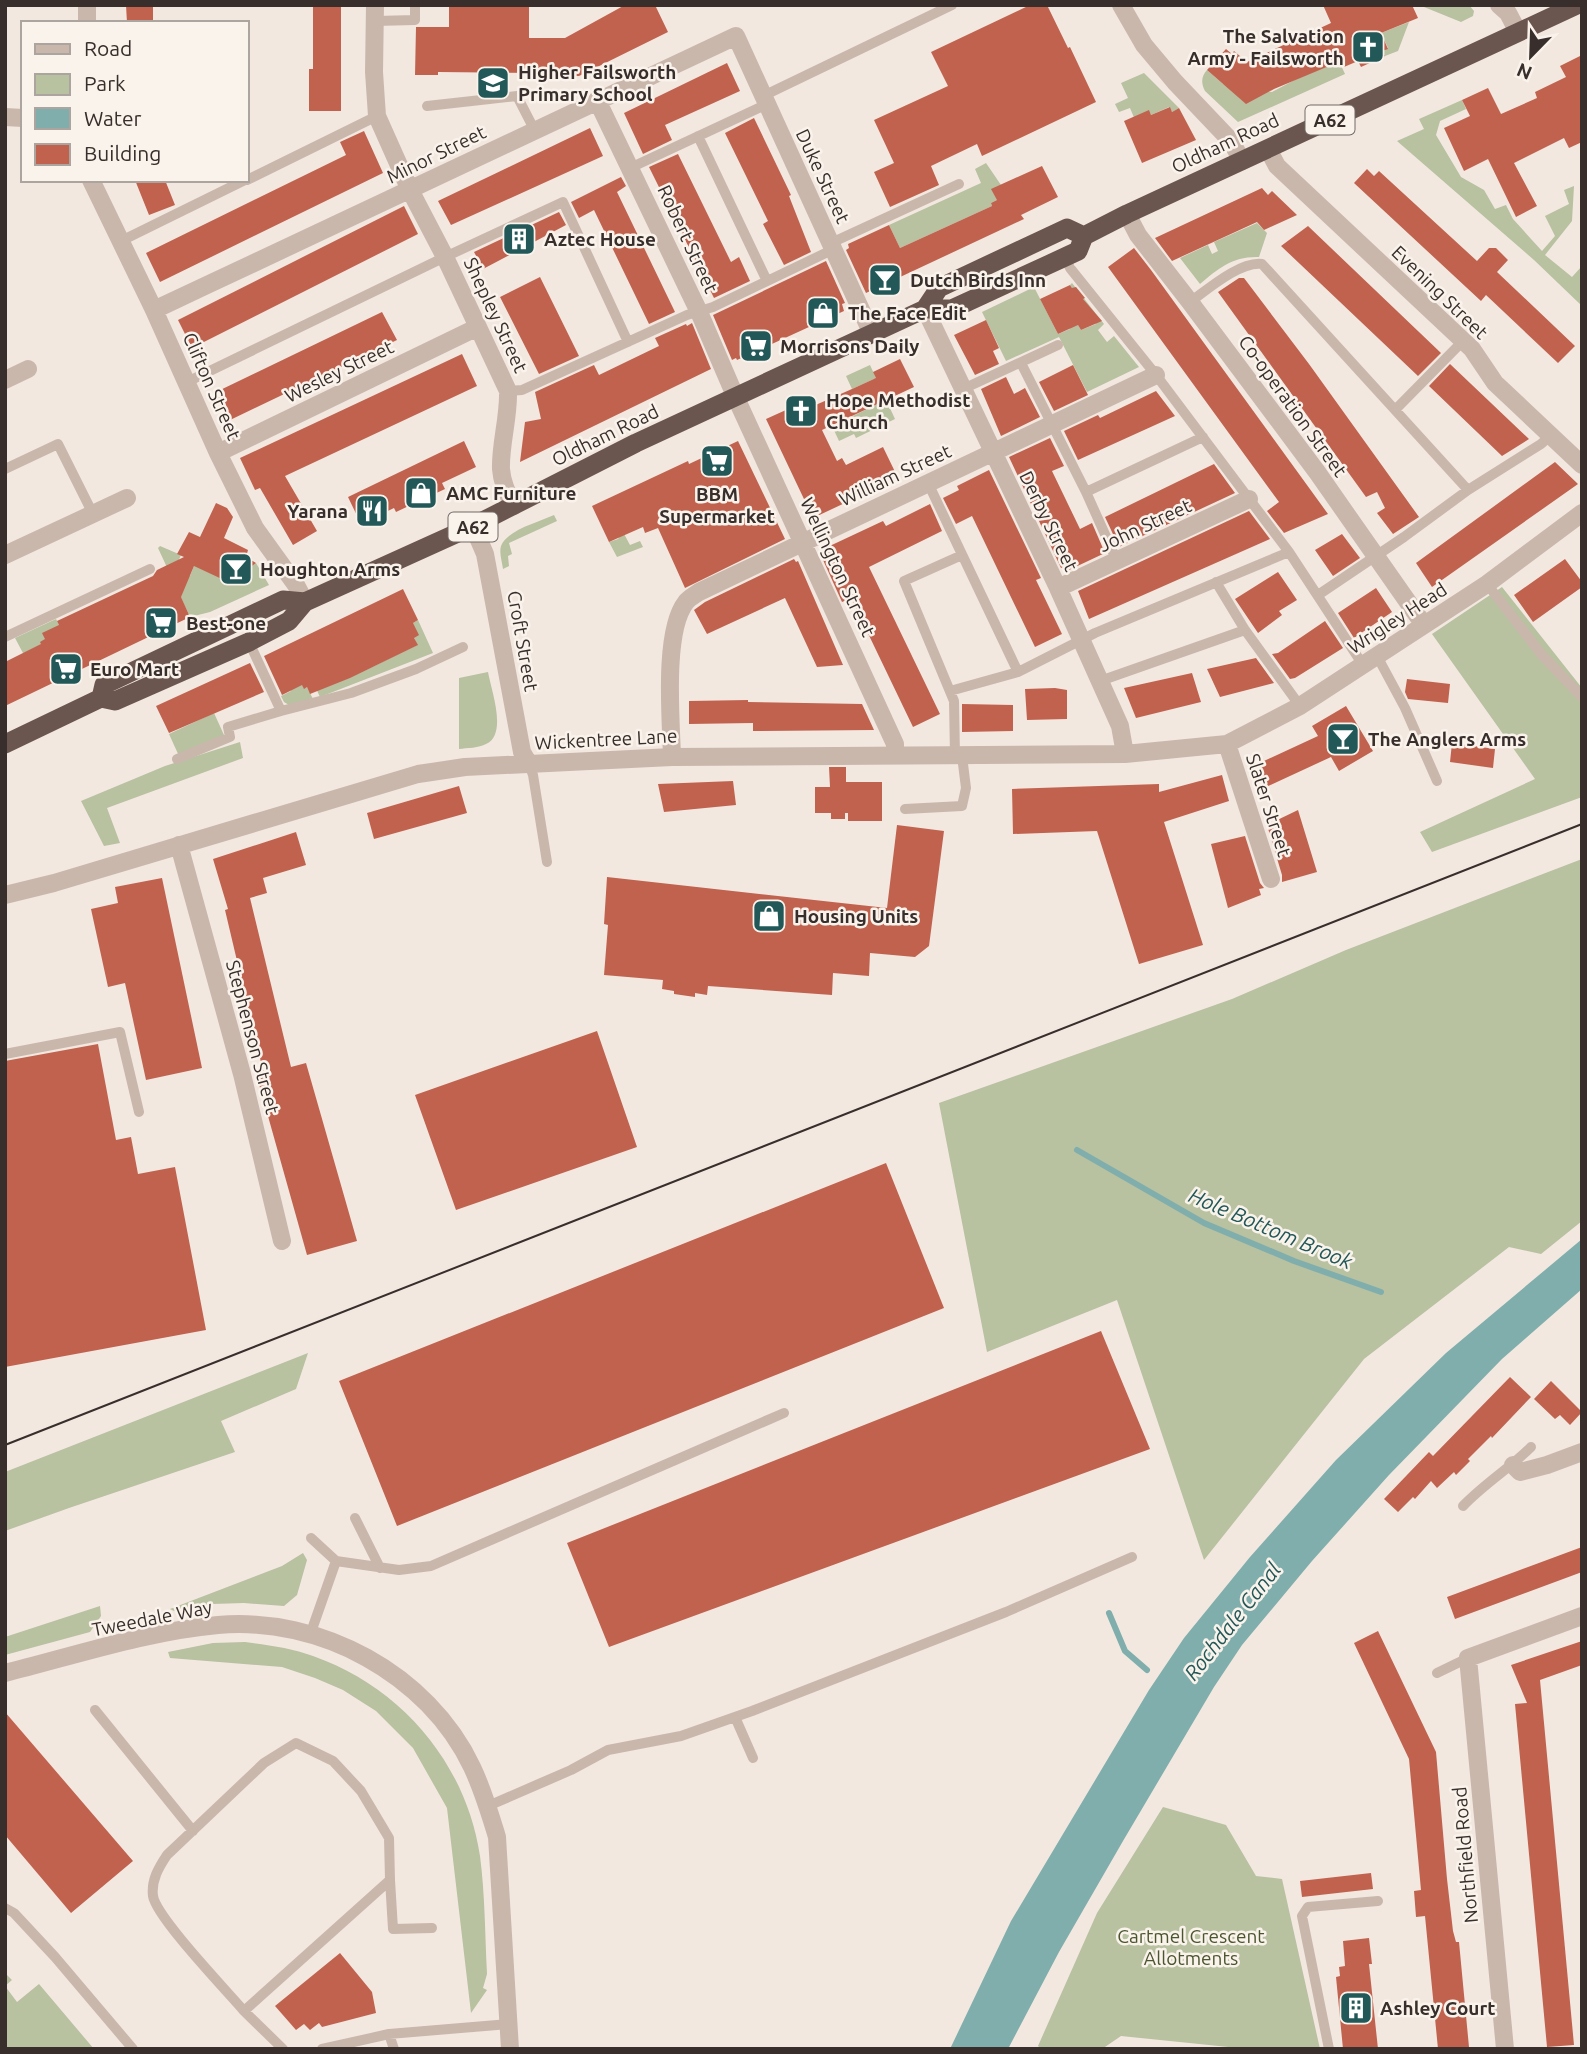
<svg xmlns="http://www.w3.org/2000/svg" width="1587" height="2054" font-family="Ubuntu,sans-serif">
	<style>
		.green { fill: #b8c1a0 }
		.water { fill: #80aeac }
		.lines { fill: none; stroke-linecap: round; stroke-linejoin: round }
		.stream { stroke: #80aeac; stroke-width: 6 }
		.building { fill: #c1624f }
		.service { stroke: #cab7ac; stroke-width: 10 }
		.minor { stroke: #cab7ac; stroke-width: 18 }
		.trunk { stroke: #6a564f; stroke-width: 19 }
		.tram { stroke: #382e2b; stroke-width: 2 }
		.labels { text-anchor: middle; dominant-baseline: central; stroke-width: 5; stroke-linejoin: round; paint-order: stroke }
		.shield { fill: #faf3ec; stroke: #726965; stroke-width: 2 }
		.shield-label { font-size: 18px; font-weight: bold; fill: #382e2b }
		.poi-label { font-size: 19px; font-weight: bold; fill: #382e2b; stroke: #faf3ec; text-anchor: start }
		.street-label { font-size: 19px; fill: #382e2b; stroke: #faf3ec }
		.park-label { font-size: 19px; fill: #4b562f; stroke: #faf3ec }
		.water-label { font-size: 21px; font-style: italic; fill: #225858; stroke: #faf3ec }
	</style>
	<rect width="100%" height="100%" fill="#f2e8e0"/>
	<path class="green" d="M1425 5H1469L1474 11 1473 16 1461 22 1424 7Z
		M1409 22 1398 51 1385 56 1382 51 1388 48 1381 33Z
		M1338 59 1345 74 1238 122 1205 91C1201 83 1201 77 1207 70L1223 84 1272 92 1306 74 1326 67Z
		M1144 73 1179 108 1172 112 1169 107 1151 115 1149 111 1138 127 1130 108 1119 112 1115 104 1128 98 1121 83Z
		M1462 100 1466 109 1440 121 1436 135 1461 177 1484 190 1495 209 1506 205 1513 219 1542 251 1555 236 1545 216 1569 204 1564 190 1574 186 1572 221 1545 255 1572 277 1582 266V306L1534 260 1397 141 1424 129 1419 119Z
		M986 163 1001 185 997 200 991 203 992 206 900 248 889 225 981 183 975 169Z
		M1257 223 1267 233 1259 257C1233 256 1219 268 1200 284L1180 258 1208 245 1212 254 1218 251 1214 242Z
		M1072 283 1104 324 1098 330 1107 342 1114 336 1139 367 1087 392 1059 337 1006 361 982 312 1034 287 1058 334 1070 329 1072 314 1081 330 1096 324 1070 285Z
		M870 365 895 419 856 438 854 434 839 441 832 426 884 401 874 379 852 389 846 376Z
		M554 515 557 521 509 543 512 554 508 556 509 566 503 569C502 561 499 553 501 546 507 530 539 522 554 515Z
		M623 532 630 545 640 541 643 547 617 557 609 542 618 539Z
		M160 546 181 555 175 569 190 576 196 561 224 580 227 575 236 578 256 563 269 585 210 612 190 617 158 548Z
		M1502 587 1582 688V797L1432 852 1420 832 1535 779 1432 634Z
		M56 619 69 644 45 639 47 654 23 653 15 638Z
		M418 620 433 653 320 697 314 684 374 666 417 645 414 638 413 623Z
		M488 672C491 690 508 734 486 744 479 748 467 748 459 749V678Z
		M298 676 304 688 307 687 313 699 289 705 284 702 281 696 291 691 286 682Z
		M214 713 224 735 179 756 169 734Z
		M240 742 243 758 107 808 120 843 104 846 81 801 165 766Z
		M1582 859V1221L1541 1254 1509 1247 1364 1359 1204 1560 1117 1300 987 1352 939 1103 1232 999 1346 950Z
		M308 1353 296 1389 221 1421 235 1452 69 1508 5 1531V1472Z
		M303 1553 307 1560 297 1595 284 1606 244 1603 212 1604 174 1611 170 1609 282 1566Z
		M100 1606 101 1616 90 1632 5 1655V1637Z
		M245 1642C268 1645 292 1648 313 1656 401 1687 466 1763 480 1856 485 1894 485 1935 487 1974L483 1988 487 1990 471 2013 447 1808 413 1748 376 1711 343 1690 315 1678 282 1667 170 1658 168 1652 213 1643Z
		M1163 1807 1226 1825 1256 1876 1282 1879 1320 2049H1248L1121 2036 1102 2049H1041L1038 2046 1097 1913Z
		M5 1973 12 1980 5 1986 17 2002 39 1984 94 2049H5Z"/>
	<path class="water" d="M1582 1239V1289L1502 1359 1389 1475 1312 1561 1242 1645 1214 1687 1123 1841 1059 1952 1008 2049H950L1011 1921 1149 1690 1184 1638 1250 1557 1336 1460 1446 1353Z"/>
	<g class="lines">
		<path class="stream" d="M1077 1150 1204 1223 1294 1261 1381 1292
			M1109 1613 1125 1651 1147 1670"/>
	</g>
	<path class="building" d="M126 5H153V23H127Z
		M313 5H341V111H309V69H313Z
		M449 5H529V38H565L625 5H655L668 32 579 76H541V73L438 72V75H415L416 27H449Z
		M1030 5H1047L1068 48 1070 47 1096 102 982 156 977 144 931 166 939 185 890 207 874 172 894 163 874 120 948 86 931 52Z
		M1323 5H1412L1418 18 1381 33 1388 49 1382 51 1385 56 1361 67 1358 61 1344 67 1341 61 1274 89 1246 104 1207 70 1226 49 1232 54 1234 51 1247 62 1331 23Z
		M1582 55V142L1569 148 1564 138 1514 163 1537 206 1516 217 1488 159 1464 171 1444 128 1470 116 1462 100 1488 88 1501 114 1537 98 1535 92 1566 77 1560 66Z
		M727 63 740 91 665 125 672 140 643 154 624 113Z
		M1170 107 1172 112 1179 108 1196 140 1142 163 1124 121 1149 110 1151 115Z
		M754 118 791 195 789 196 811 252 784 265 763 224 768 221 725 133Z
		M590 128 603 156 451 225 438 201Z
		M364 131 383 173 160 282 146 253 346 155 340 142Z
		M678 154 731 262 739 257 750 281 714 298 649 167Z
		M1042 166 1058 197 1021 215 1024 219 866 293 846 250 849 248 848 244 889 225 900 248 992 206 991 203 997 200 991 189Z
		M1367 169 1374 176 1379 171 1477 261 1489 248H1496L1508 260 1497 272 1575 346 1558 363 1486 295 1481 301 1354 183Z
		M621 177 626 186 617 192 675 312 649 324 594 210 579 218 571 202Z
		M135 180H165L175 205 149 215Z
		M1262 188 1268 195 1272 191 1297 215 1264 230 1257 222 1172 261 1155 238Z
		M404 206 418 234 192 348 178 320Z
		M559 212 566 225 483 269 474 252Z
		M1308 226 1441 353 1418 376 1281 246Z
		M1134 248 1151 270 1328 514 1284 533 1267 511 1279 502 1108 267Z
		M826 261 845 303 842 304 844 311 737 360 736 358 732 360 713 315Z
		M540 277 579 356 539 374 500 297Z
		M1239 278H1244L1309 364 1419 517 1393 534 1377 513 1385 508 1377 492 1366 497 1218 292Z
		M1070 285 1072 288 1076 287 1085 298 1083 299 1102 321 1081 330 1078 325 1058 334 1040 299Z
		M382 312 397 340 228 421 214 393Z
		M986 320 999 348 993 351 999 364 975 375 954 335Z
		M692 323 711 369 520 462 525 422 541 419 535 392 594 365 599 375 659 346 655 338 686 324 687 326Z
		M462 354 477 386 285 476 317 531 293 545 260 488 255 490 240 458Z
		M900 359 914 387 822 430 837 461 842 458 846 465 883 447 898 478 813 518 766 419 808 400 811 407 852 389 876 378 873 372Z
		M1450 364 1529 439 1502 456 1429 386Z
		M1073 365 1088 395 1054 411 1039 382Z
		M1006 377 1014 394 1025 388 1040 417 1001 436 981 389Z
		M1156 391 1175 416 1078 460 1064 431 1098 415 1100 418Z
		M1050 438 1064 466 1052 471 1080 529 1092 523 1105 553 1069 570 1067 565 1061 568 1009 457Z
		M464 441 476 467 442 483 445 489 396 512 394 508 361 524 348 497Z
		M738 441 785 539 685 588 658 528 645 533 643 527 609 542 592 506 688 461 689 464Z
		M1555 462 1578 484 1432 587 1416 563Z
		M1214 464 1235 493 1119 547 1105 517Z
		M989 470 1041 578 1036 580 1062 634 1035 647 972 516 956 524 943 498 959 490 957 486Z
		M216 503 227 508 233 517 224 538 248 550 246 557 256 563 236 578 227 575 224 580 194 566 181 597 190 617 5 706V662L41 644 40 642 45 639 42 633 59 625 57 621 153 576 157 570 184 557 177 554 189 532 200 537Z
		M930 504 942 531 869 567 940 714 913 727 851 598 842 602 819 551 883 521 886 526Z
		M1249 511 1270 539 1089 619 1078 591Z
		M1342 534 1360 558 1333 576 1315 550Z
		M794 559 796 562 798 561 843 665 817 667 785 598 707 634 694 610 705 602Z
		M1565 559 1582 582V587L1533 622 1514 595Z
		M1278 572 1297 600 1279 611 1282 615 1258 633 1235 599Z
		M1376 588 1392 612 1354 638 1338 613Z
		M403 589 418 620 413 623 419 635 414 638 418 645 350 678 310 694 307 687 304 689 302 685 282 695 264 656Z
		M1325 621 1343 648 1295 678 1290 679 1272 654 1278 653Z
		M1256 658 1274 683 1220 697 1207 669Z
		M250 663 264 692 169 733 156 706Z
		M1192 673 1201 702 1136 718 1124 688Z
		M1407 679 1450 684 1448 703 1408 699 1405 692Z
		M1055 688 1067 690V719L1027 720 1025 689Z
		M748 700V702L862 704 874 730 753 731V723L689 724V701Z
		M962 704 1013 705V731L962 732Z
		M1346 706 1373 751 1339 771 1331 757 1264 788 1253 766 1318 736 1312 726Z
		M1452 743 1495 749 1493 768 1450 762Z
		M829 767H846V782H882V821H848V813H845V819H831V813H815V787H830Z
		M1222 775 1229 801 1164 822 1203 945 1139 964 1097 831 1013 834 1012 789 1159 784V792Z
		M733 781 736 805 664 812 658 784Z
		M459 786 467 813 374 839 367 813Z
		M1298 810 1317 872 1282 882V875L1267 825Z
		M897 825 944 831 929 946 915 957 870 953 869 976 833 973 832 995 708 986 707 995 695 993V997L674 994V991L662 989 663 980 604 975 608 925 604 924 607 877 887 908Z
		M296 832 306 865 263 878 267 893 250 898 291 1067 306 1063 357 1241 307 1255 257 1077 264 1075 225 910 228 909 213 859Z
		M1245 836 1260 883 1264 888 1259 889 1261 895 1228 908 1211 844Z
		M162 878 202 1068 146 1080 125 983 108 987 91 909 118 903 115 887Z
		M597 1031 637 1147 456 1210 415 1095Z
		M98 1044 116 1140 131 1137 138 1174 175 1167 206 1330 5 1367V1061Z
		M886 1163 944 1308 397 1526 339 1381Z
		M1101 1331 1150 1449 609 1647 567 1543Z
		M1510 1377 1531 1397 1492 1438 1491 1436 1468 1459 1470 1461 1456 1475 1454 1472 1437 1488 1431 1481 1415 1499 1413 1497 1398 1512 1384 1499 1429 1452 1433 1456Z
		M1551 1381 1582 1412 1570 1425 1560 1415 1555 1419 1534 1399Z
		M1582 1547V1572L1455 1619 1447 1597Z
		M1378 1631 1436 1752 1447 1879 1453 1931 1456 1942H1459L1469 2047 1438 2049 1425 1916 1416 1917 1414 1891 1421 1890 1409 1759 1354 1643Z
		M1582 1641V1665L1540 1680 1574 2045 1547 2047 1515 1704 1527 1703 1511 1665Z
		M5 1712 133 1861 71 1913 5 1835Z
		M1371 1873 1373 1889 1302 1897 1300 1881Z
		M1369 1938 1372 1964H1369L1378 2049H1343L1336 1977 1340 1976 1339 1967 1345 1966 1343 1941Z
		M340 1953 372 1992 376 2013 322 2027 319 2023 310 2030 304 2024 296 2030 275 2006Z"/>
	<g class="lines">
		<path class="service" d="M375 21 415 20V5
			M763 96 952 5
			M427 106 517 96 534 129
			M698 136 767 281
			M630 168 767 104
			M247 180 377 116
			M121 241 245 180
			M831 243 959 184
			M1065 257 1070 268 1156 375 1289 552 1363 665
			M1190 302C1207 290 1240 261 1262 264L1468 490
			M1021 363 1086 492 1117 561
			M187 382 445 257 563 202 628 342
			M963 389 1058 345
			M508 391 522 390 687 315 713 307 834 249
			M1395 410 1463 341
			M5 469 58 444 93 514
			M928 483 1018 672 1095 633 1289 552
			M1086 492 1203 437
			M1216 582 1245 630 1300 706
			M1487 584 1542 655 1582 697
			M1318 595 1404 537 1468 490 1541 444 1550 436
			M5 637 150 569
			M249 642 281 711
			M1377 656 1405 708 1437 781
			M1100 681 1245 630
			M950 691 1018 672
			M955 756 954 701 904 581 962 555
			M177 759 230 737 228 727 281 711 351 693 416 669 463 647
			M529 764 533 775 547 862
			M905 809 962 806 966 788 962 756
			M5 1054 120 1032 139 1112
			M1463 1506C1484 1484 1510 1468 1531 1447
			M355 1518 380 1568
			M311 1538 336 1561 399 1570 431 1566 784 1413
			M310 1635 336 1561
			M1437 1673 1468 1658
			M95 1710 193 1831
			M735 1717 753 1758
			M488 1806 571 1770 608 1750 681 1736 752 1711 1006 1612 1132 1557
			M390 1880 244 2011C227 1991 156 1917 153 1896 151 1880 159 1867 167 1855L264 1763 296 1743 333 1761 361 1791 389 1838 390 1880 393 1929 432 1928
			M5 1908 14 1913 55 1957 133 2049
			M244 2011 283 2049
			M389 2034 394 2049
			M322 2049 389 2034 509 2024
			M1329 2049 1302 1916 1308 1907 1378 1901"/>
		<path class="minor" d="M375 5 374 72 377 116 410 190 445 257 508 391C509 417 500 445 501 469 502 483 507 494 514 506
			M1121 5 1144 45 1175 82 1231 141 1242 161
			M1499 5 1508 13 1518 32
			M87 23V5
			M597 100 699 312 736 398 895 744V756
			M5 117 23 118
			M1268 149 1277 166 1472 349 1495 383 1582 465
			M91 180 154 310 218 453 255 528 296 585 305 602
			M1127 214 1138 235 1190 302 1317 472 1424 625
			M925 309 1058 588 1120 726 1125 754
			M154 310C348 219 541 126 736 36L872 334
			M5 380 28 369
			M218 453 478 327
			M473 526 485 554 522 752 529 764
			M5 555 127 498
			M1058 588 1249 499
			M1227 744 1271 879
			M672 757C671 720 663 631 686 602 689 598 695 595 699 592L1156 375
			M179 845 242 1074 282 1241
			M5 895 54 883 418 774 465 767 672 757 1125 754 1227 744 1300 706 1487 584 1582 513
			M1513 1465 1520 1472 1547 1465 1582 1452
			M5 1673C73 1656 149 1631 218 1625 320 1616 428 1674 472 1767 483 1790 490 1814 497 1837L510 2049
			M1505 2049 1468 1658 1582 1616"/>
		<path class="trunk" d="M925 309 939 288 1067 228 1084 236
			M101 698 104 685 283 600 305 602
			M5 744 101 698 115 701 249 642 289 621 305 602 473 526 636 443 925 309H952L1065 257 1078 251 1084 236 1127 214 1577 5"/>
		<path class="tram" d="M5 1445 1582 824"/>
	</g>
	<defs>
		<symbol id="church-square" viewBox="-11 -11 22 22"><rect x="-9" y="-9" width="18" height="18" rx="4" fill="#225858" stroke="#faf3ec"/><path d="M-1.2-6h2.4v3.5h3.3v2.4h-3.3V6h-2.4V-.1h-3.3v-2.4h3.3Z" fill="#fff"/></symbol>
		<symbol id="school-square" viewBox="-11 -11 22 22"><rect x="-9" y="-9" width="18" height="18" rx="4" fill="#225858" stroke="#faf3ec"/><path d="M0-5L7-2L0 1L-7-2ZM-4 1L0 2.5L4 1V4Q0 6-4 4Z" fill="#fff"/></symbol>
		<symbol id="building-square" viewBox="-11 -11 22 22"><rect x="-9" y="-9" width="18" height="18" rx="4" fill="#225858" stroke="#faf3ec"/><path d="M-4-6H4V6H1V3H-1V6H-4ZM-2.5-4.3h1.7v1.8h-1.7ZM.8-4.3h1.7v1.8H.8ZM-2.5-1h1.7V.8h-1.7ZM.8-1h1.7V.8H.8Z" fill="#fff"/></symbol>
		<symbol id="bar-square" viewBox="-11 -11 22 22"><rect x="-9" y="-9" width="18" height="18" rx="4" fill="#225858" stroke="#faf3ec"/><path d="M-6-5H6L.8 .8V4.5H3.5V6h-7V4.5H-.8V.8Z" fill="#fff"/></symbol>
		<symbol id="shop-square" viewBox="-11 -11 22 22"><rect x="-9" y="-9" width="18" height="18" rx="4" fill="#225858" stroke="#faf3ec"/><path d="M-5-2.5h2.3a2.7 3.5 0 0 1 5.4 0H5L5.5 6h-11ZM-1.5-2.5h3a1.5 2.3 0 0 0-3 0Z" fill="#fff"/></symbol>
		<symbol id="supermarket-square" viewBox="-11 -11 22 22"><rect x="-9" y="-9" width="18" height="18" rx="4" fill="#225858" stroke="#faf3ec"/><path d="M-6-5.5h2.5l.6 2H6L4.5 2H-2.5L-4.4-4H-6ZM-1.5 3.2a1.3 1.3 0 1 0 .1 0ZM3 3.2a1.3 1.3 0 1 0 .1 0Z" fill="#fff"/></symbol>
		<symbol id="restaurant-square" viewBox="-11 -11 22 22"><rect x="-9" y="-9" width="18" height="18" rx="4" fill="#225858" stroke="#faf3ec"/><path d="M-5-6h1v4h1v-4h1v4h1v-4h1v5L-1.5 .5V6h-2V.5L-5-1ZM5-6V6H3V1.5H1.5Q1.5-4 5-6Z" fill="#fff"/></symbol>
	</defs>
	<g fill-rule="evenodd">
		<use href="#church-square" x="1349" y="28" width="38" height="38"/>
		<use href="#school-square" x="474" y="64" width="38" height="38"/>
		<use href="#building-square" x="500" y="220" width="38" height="38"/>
		<use href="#bar-square" x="866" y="261" width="38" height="38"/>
		<use href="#shop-square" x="804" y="294" width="38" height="38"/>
		<use href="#supermarket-square" x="737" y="327" width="38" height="38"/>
		<use href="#church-square" x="782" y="392" width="38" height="38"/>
		<use href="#supermarket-square" x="698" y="442" width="38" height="38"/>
		<use href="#shop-square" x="402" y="474" width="38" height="38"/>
		<use href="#restaurant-square" x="353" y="492" width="38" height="38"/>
		<use href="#bar-square" x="217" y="550" width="38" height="38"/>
		<use href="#supermarket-square" x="142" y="604" width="38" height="38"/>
		<use href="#supermarket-square" x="47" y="650" width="38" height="38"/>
		<use href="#bar-square" x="1324" y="720" width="38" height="38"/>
		<use href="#shop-square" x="750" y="897" width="38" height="38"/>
		<use href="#building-square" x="1337" y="1989" width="38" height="38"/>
	</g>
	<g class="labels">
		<g class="shield">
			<rect x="1305.5" y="105.5" width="49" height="29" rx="5"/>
			<rect x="448.5" y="512.5" width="49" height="29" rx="5"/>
		</g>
		<g class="shield-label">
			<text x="1330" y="120">A62</text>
			<text x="473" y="527">A62</text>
		</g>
		<g class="poi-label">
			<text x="1344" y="36" text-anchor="end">The Salvation<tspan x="1344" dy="22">Army - Failsworth</tspan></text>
			<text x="518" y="72">Higher Failsworth<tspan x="518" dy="22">Primary School</tspan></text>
			<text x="544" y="239">Aztec House</text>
			<text x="910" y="280">Dutch Birds Inn</text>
			<text x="848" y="313">The Face Edit</text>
			<text x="780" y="346">Morrisons Daily</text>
			<text x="826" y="400">Hope Methodist<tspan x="826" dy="22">Church</tspan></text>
			<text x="446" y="493">AMC Furniture</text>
			<text x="717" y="494" text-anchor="middle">BBM<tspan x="717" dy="22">Supermarket</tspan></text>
			<text x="348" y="511" text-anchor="end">Yarana</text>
			<text x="260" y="569">Houghton Arms</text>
			<text x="186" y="623">Best-one</text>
			<text x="90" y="669">Euro Mart</text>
			<text x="1368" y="739">The Anglers Arms</text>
			<text x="794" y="916">Housing Units</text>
			<text x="1380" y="2008">Ashley Court</text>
		</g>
		<g class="street-label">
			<text transform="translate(1225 143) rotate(-25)">Oldham Road</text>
			<text transform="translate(436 154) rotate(-26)">Minor Street</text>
			<text transform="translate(823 176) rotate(65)">Duke Street</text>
			<text transform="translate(688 239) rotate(65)">Robert Street</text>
			<text transform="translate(1440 292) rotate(44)">Evening Street</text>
			<text transform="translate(496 315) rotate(65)">Shepley Street</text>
			<text transform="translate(339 371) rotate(-26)">Wesley Street</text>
			<text transform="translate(212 386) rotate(66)">Clifton Street</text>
			<text transform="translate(1293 406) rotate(54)">Co-operation Street</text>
			<text transform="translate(605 435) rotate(-26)">Oldham Road</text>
			<text transform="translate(895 475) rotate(-25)">William Street</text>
			<text transform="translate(1049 521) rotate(64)">Derby Street</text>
			<text transform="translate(1145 525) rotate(-25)">John Street</text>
			<text transform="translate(838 567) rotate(65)">Wellington Street</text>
			<text transform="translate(1397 618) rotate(-33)">Wrigley Head</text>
			<text transform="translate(523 641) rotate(80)">Croft Street</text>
			<text transform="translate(606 739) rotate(-3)">Wickentree Lane</text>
			<text transform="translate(1269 805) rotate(72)">Slater Street</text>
			<text transform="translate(253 1037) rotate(75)">Stephenson Street</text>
			<text transform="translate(152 1618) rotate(-11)">Tweedale Way</text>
			<text transform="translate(1465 1855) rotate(-95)">Northfield Road</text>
		</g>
		<g class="park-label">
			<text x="1191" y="1936">Cartmel Crescent<tspan x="1191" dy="22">Allotments</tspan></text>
		</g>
		<g class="water-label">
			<text transform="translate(1271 1228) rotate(23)">Hole Bottom Brook</text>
			<text transform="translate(1232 1621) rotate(-52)">Rochdale Canal</text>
		</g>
	</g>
	<rect width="1587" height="2054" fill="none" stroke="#382e2b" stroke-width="14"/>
	<rect x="21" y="21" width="228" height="161" fill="#faf3ec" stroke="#aca49f" stroke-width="2"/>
	<rect x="35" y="44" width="35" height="10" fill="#cab7ac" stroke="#aca49f" stroke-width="2"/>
	<text x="84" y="56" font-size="21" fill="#382e2b">Road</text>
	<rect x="35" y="74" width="35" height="21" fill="#b8c1a0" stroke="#aca49f" stroke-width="2"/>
	<text x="84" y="91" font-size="21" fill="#382e2b">Park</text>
	<rect x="35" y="108" width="35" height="21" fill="#80aeac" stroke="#aca49f" stroke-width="2"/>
	<text x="84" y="126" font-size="21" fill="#382e2b">Water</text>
	<rect x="35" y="144" width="35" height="21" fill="#c1624f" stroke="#aca49f" stroke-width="2"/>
	<text x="84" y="161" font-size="21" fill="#382e2b">Building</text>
	<g transform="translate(1531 56) rotate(203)" stroke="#faf3ec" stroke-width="5" paint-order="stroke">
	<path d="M0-5L12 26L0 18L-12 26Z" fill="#382e2b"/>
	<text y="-10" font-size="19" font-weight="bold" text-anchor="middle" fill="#382e2b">N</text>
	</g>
</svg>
